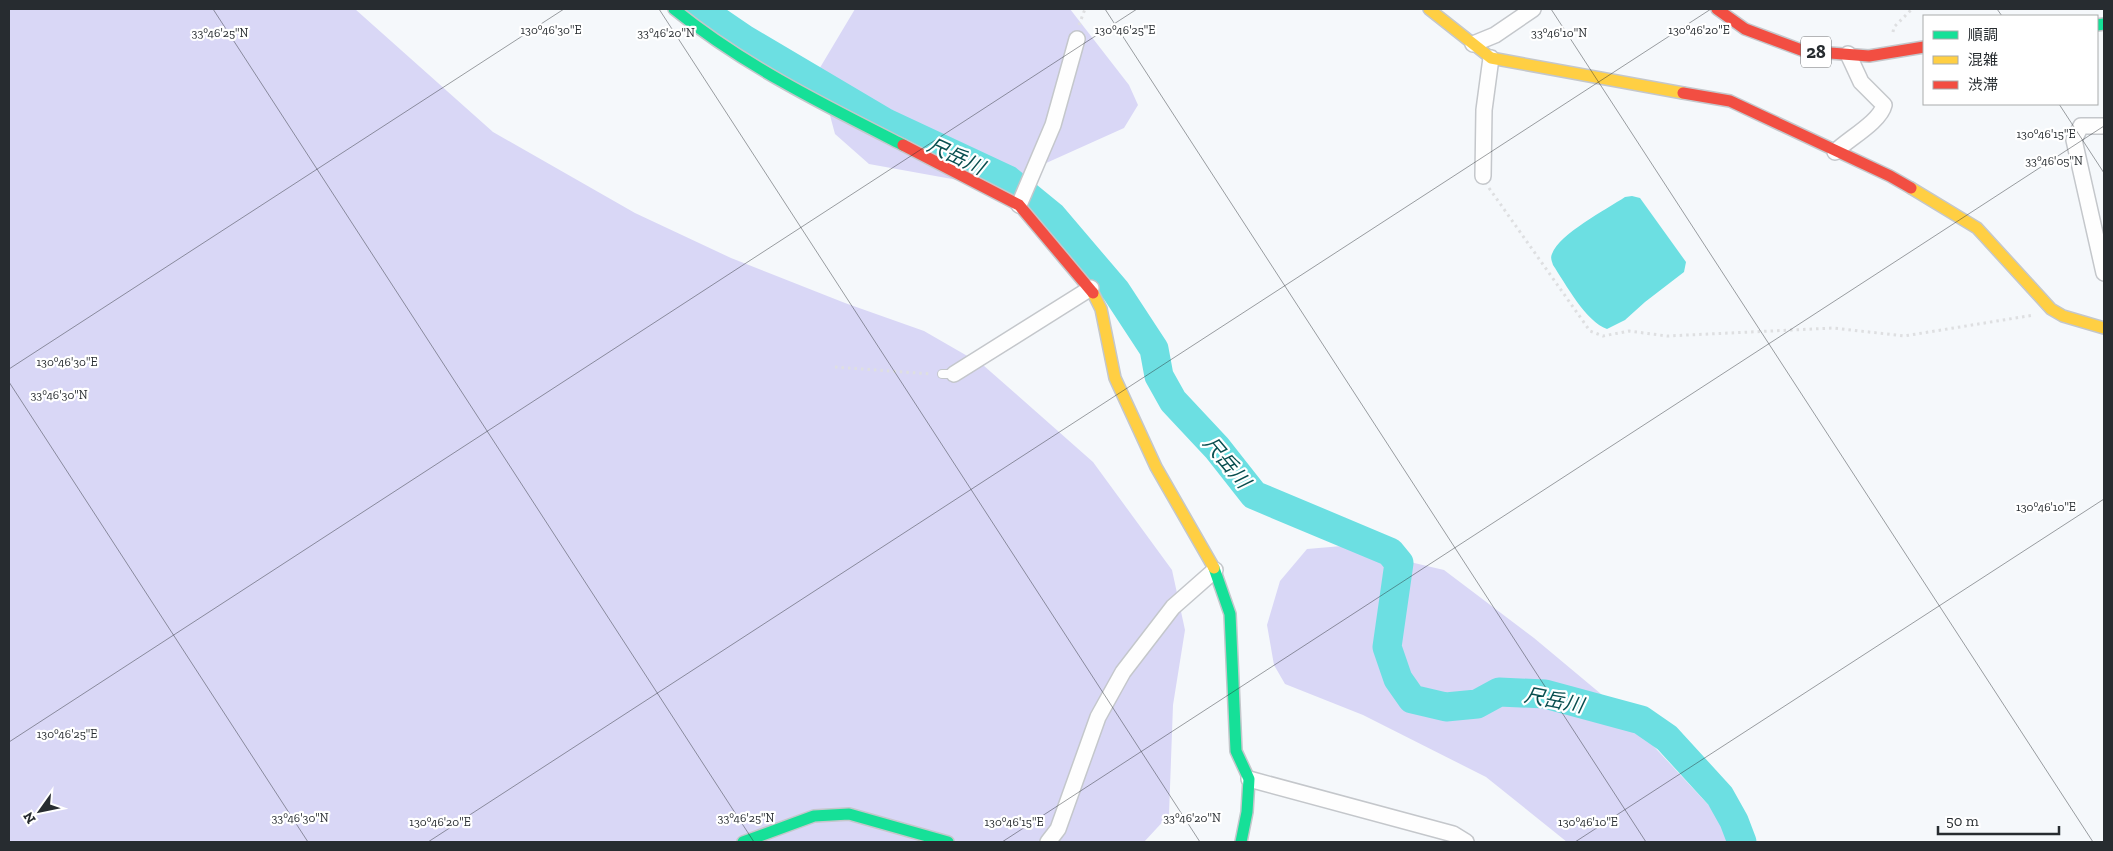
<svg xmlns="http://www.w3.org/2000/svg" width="2113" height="851" font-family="'Zilla Slab','Noto Sans JP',serif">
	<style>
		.forest { fill: #d9d7f6 }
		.water { fill: #6cdfe2 }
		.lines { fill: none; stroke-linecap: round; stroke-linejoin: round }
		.river { stroke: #6cdfe2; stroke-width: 29 }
		.lane-casing { stroke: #c4c7cb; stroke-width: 10 }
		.street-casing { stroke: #c4c7cb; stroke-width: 18 }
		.fast-casing { stroke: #c4c7cb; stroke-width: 14 }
		.slow-casing { stroke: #c4c7cb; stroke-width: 14 }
		.jam-casing { stroke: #c4c7cb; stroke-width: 14 }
		.path { stroke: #dedfe1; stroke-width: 3; stroke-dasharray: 2.5 4; stroke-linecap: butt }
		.lane { stroke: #fefefe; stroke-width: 8 }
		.street { stroke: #fefefe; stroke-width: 15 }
		.fast { stroke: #16e098; stroke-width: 11 }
		.slow { stroke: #ffcf43; stroke-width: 11 }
		.jam { stroke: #f24e42; stroke-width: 11 }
		.ticks { fill: none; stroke: #272c30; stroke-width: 1; stroke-opacity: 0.45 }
		.labels { text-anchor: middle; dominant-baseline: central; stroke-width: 4.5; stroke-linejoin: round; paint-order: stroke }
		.shield { fill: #fff; stroke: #686b6e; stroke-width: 1 }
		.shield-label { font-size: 18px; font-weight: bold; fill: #272c30 }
		.water-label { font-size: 20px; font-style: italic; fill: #084e4f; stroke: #fff }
		.ticks-label { font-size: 12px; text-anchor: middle; fill: #272c30; stroke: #fff; stroke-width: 4.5; stroke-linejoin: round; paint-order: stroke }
	</style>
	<rect width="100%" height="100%" fill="#f5f8fb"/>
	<path class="forest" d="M9 9H355L493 132 635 213 731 258 845 303 924 331 983 365 1093 462 1172 570 1185 630 1173 705 1169 815 1144 842H9Z
		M855 9H1070L1129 85 1138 105 1124 128 1024 173 963 181 869 164 835 134 818 71Z
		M1342 546 1444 570 1534 638 1619 709 1743 842H1567L1486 777 1363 715 1285 684 1274 665 1267 625 1280 581 1307 549Z"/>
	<path class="water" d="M1632 196 1640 198 1686 262 1684 272 1645 302 1625 320 1607 329C1586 322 1565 283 1553 265 1552 261 1550 258 1552 254 1559 234 1607 209 1625 197Z"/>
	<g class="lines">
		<path class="river" d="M700 9 744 39 886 123 1008 180 1052 216 1116 291 1154 349 1159 376 1173 401 1217 448 1254 495 1390 552 1399 563 1387 647 1398 679 1412 699 1446 707 1477 704 1499 692 1545 694 1641 720 1667 738 1720 796 1734 821 1742 842"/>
		<defs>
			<path id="lane" d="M942 374H954"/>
			<path id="street" d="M1473 44 1495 35 1533 9
				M1835 152C1848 139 1880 122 1884 105L1861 82 1848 54
				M1483 176 1484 110 1491 58
				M1019 205 1053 125 1077 39
				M2104 273 2074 140 2081 126H2104
				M954 374 1091 288
				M1249 779 1453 834 1466 842
				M1048 842 1058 829 1098 717 1123 672 1173 607 1215 570"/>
			<path id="fast" d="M674 9C743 65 824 105 903 145
				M2097 25 2104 24
				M1214 568 1230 614 1236 751 1249 779 1247 812 1241 842
				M743 842 814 816 849 814 948 842"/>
			<path id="slow" d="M1429 9 1491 58 1683 93
				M1911 188 1977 228 2051 309 2063 316 2104 328
				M1093 293 1101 309 1115 378 1156 467 1214 568"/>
			<path id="jam" d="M1717 9 1745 29 1804 51 1869 56 1924 47
				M1683 93 1730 101 1890 176 1911 188
				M903 145 1019 205 1093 293"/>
		</defs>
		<use href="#lane" class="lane-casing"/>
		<use href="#street" class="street-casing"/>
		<use href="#fast" class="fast-casing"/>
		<use href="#slow" class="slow-casing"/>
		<use href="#jam" class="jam-casing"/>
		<path class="path" d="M1079 25 1085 9
			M1893 32 1894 27 1912 9
			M1489 188 1590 331 1603 336 1629 331 1667 336 1834 328 1904 336 2034 315
			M835 367 931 374"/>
		<use href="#lane" class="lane"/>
		<use href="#street" class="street"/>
		<use href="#fast" class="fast"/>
		<use href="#slow" class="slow"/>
		<use href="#jam" class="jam"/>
	</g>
	<path class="ticks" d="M213 9 754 842M659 9 1200 842M1105 9 1646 842M1551 9 2093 842M1997 9 2002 16M2059 104 2104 173M9 369 564 9M9 382 308 842M9 742 1137 9M428 842 1711 9M1002 842 2104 126M1575 842 2104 499"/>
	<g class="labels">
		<rect class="shield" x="1801" y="36.5" width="30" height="31" rx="4"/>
		<g class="shield-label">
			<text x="1816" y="52">28</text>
		</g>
		<g class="water-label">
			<text transform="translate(956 156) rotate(25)">尺岳川</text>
			<text transform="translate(1227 462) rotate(50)">尺岳川</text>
			<text transform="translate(1554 700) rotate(11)">尺岳川</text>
		</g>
	</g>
	<g class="ticks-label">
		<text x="551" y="34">130°46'30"E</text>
		<text x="1125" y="34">130°46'25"E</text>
		<text x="1699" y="34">130°46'20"E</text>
		<text x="220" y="37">33°46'25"N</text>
		<text x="666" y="37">33°46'20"N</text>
		<text x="1559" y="37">33°46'10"N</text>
		<text x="2046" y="138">130°46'15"E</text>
		<text x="2054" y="165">33°46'05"N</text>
		<text x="67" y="366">130°46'30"E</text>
		<text x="59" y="399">33°46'30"N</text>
		<text x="2046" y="511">130°46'10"E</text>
		<text x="67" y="738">130°46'25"E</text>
		<text x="300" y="822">33°46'30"N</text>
		<text x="746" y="822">33°46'25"N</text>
		<text x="1192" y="822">33°46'20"N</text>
		<text x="440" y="826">130°46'20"E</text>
		<text x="1014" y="826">130°46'15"E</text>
		<text x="1588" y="826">130°46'10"E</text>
	</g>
	<rect width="2113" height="851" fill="none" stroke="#272c30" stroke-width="20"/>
	<rect x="1923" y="15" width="175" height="90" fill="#ffffff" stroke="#a9abac"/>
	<rect x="1933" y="31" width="25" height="8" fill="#16e098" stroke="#a9abac"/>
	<text x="1968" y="40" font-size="15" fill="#272c30">順調</text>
	<rect x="1933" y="56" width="25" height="8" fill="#ffcf43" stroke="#a9abac"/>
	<text x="1968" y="65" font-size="15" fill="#272c30">混雑</text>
	<rect x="1933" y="81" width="25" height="8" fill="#f24e42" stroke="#a9abac"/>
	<text x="1968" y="90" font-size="15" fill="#272c30">渋滞</text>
	<g transform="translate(40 811) rotate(237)" stroke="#ffffff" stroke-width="4" paint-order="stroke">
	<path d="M0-4L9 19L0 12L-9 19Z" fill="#272c30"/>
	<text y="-8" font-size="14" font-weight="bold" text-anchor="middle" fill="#272c30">N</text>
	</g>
	<path d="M1938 826v8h121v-8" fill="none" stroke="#272c30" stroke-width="2.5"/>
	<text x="1946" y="826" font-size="15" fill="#272c30" stroke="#ffffff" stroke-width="4" paint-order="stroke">50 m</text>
</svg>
